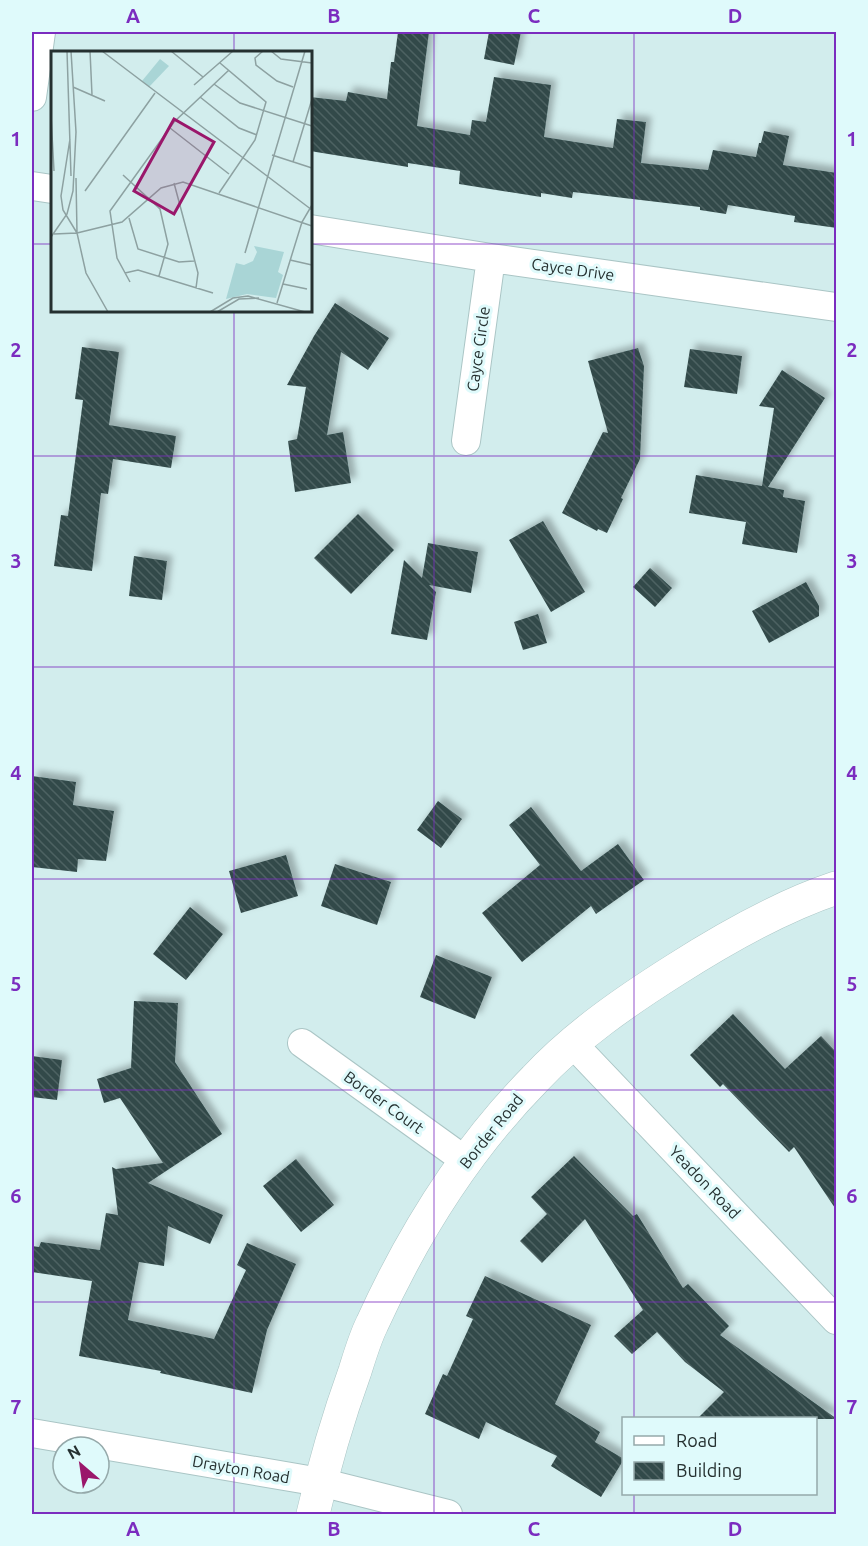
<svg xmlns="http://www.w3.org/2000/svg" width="868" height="1546" font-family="Ubuntu,sans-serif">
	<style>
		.building { fill: url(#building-back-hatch); filter: url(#shadow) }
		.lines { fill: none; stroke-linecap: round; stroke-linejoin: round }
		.minor-casing { stroke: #aac5c5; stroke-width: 30 }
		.tertiary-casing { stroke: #aac5c5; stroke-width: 34 }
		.minor { stroke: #fff; stroke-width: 28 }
		.tertiary { stroke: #fff; stroke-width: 33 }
		.grid { fill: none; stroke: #7b2cbf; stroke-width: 1.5; stroke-opacity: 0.55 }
		.labels { text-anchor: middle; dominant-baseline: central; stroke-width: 6; stroke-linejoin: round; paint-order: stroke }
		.street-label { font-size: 16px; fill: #253030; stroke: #dffafb }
		.inset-road { fill: none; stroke: #8da1a1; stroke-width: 1.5 }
		.view { fill: #9a176b; fill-opacity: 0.15; stroke: #9a176b; stroke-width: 3 }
		.inset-edge { fill: none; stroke: #253030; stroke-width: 3 }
		.neatline { fill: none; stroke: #7b2cbf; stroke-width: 2 }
		.grid-label { font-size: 20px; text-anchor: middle; font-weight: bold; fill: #7b2cbf }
	</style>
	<defs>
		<pattern id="building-back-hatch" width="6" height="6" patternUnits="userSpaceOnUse" patternTransform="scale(1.5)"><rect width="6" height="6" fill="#324a4a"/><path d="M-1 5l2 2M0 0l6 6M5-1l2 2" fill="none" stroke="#4e6262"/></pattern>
		<filter id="shadow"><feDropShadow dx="5.5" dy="-5.5" stdDeviation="3" flood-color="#0004"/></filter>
	</defs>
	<rect width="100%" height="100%" fill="#d2eded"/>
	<path class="building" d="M398 32H429L417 126 470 135 472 120 486 122 494 77 551 85 544 137 613 148 617 119 646 122 641 163 708 170 713 150 756 157 759 143H761L764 131 789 136 783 165 837 173V228L794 222 795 216 728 205 726 214 700 210V207L573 192 572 198 541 193V197L459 184 460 171 408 163V167L310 151V97L346 101 348 92 387 99 391 62H394Z
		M489 32H521L514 65 484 59Z
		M335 303 389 338 368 370 341 352 327 435 343 432 351 483 295 492 288 441 297 439 306 387 287 385 314 336Z
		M82 347 119 352 109 425 176 436 171 468 113 459 108 494 101 493 92 571 54 566 61 515 68 516 83 400 75 399Z
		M638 348 644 366 640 459 621 498 623 499 607 533 598 529 597 531 562 513 603 432 608 433 588 361Z
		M690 349 742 356 737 394 684 387Z
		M782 370 825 398 768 487 784 490 783 497 805 501 797 553 742 544 746 522 689 513 696 475 762 486 774 408 759 406Z
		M358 514 394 550 351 594 314 558Z
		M543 521 585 592 551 612 509 540Z
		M428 543 478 552 471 593 429 585 436 592 427 640 391 634 404 560 422 578Z
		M134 556 167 561 162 600 129 596Z
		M650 568 672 588 655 607 633 587Z
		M806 582 819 606V616L769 643 752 611Z
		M538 614 547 643 523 650 514 622Z
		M32 776 76 782 73 805 114 811 106 861 78 859 77 872 32 867Z
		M438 801 462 819 441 848 417 830Z
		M531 807 581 871 618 844 644 880 596 914 591 906 522 962 482 913 540 865 509 825Z
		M286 855 298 896 241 913 229 871Z
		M335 864 391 882 377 925 321 906Z
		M190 907 223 934 186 980 153 954Z
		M436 955 492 977 475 1019 420 997Z
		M134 1001 178 1003 175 1062 222 1134 148 1183 223 1215 210 1244 168 1226 164 1266 139 1262 128 1320 214 1339 246 1270 237 1265 247 1243 296 1264 267 1330 252 1393 160 1373 161 1371 79 1356 92 1281 32 1272V1246L39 1247 41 1242 100 1250 106 1213 118 1215 112 1167 116 1169 163 1163 120 1098 104 1103 97 1079 131 1068Z
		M733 1014 785 1069 821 1036 837 1053V1211L794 1147 789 1152 723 1084 720 1087 690 1055Z
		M32 1056 62 1060 57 1100 32 1097Z
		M574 1156 633 1216 637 1214 683 1288 688 1284 729 1326 720 1335 837 1419H697L724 1392 685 1362 657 1332 632 1354 614 1336 643 1310 585 1219 542 1263 520 1241 547 1214 531 1197Z
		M296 1159 334 1205 301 1232 263 1186Z
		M485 1276 591 1325 555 1404 600 1432 595 1442 624 1459 601 1497 551 1466 557 1456 486 1422 479 1439 425 1414 443 1374 447 1376 473 1319 466 1316Z"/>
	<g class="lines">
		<defs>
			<path id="minor" d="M32 97 41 32
				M32 186 52 189
				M310 229 491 258 836 307
				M466 441 491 258
				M302 1043 466 1161
				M573 1044 836 1320
				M32 1433 320 1482 448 1514"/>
			<path id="tertiary" d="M313 1514C324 1466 338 1418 355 1371 360 1355 365 1338 372 1324 413 1234 466 1149 535 1079 575 1036 626 1001 675 970 725 938 779 907 836 888"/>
		</defs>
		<use href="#minor" class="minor-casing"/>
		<use href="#tertiary" class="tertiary-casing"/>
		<use href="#minor" class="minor"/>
		<use href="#tertiary" class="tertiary"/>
	</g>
	<path class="grid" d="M234 32V52M434 32V1514M634 32V1418M32 244H52M310 244H836M234 310V1514M32 456H836M32 667H836M32 879H836M32 1090H836M32 1302H836M634 1494V1514"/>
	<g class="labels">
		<g class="street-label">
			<text transform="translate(573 269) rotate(8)">Cayce Drive</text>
			<text transform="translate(478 349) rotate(-82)">Cayce Circle</text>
			<text transform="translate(384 1102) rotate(36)">Border Court</text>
			<text transform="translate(491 1131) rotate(-51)">Border Road</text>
			<text transform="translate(705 1182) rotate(46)">Yeadon Road</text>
			<text transform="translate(241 1469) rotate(10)">Drayton Road</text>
		</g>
	</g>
	<g transform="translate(51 51)">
		<rect width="261" height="261" fill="#d2eded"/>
		<path d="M109 8 118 15 98 36 91 30Z" fill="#a9d5d6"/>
		<path d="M203 195 233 201 227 221 232 224 225 247 196 243 175 248 185 212 193 214 202 210 206 201Z" fill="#a9d5d6"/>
		<path class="inset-road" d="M16 0 20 125M39 0 41 44M51 0 261 159M120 0 152 26M212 0 204 7 205 14 226 30 242 36M220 0 230 8 261 12M163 33 189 52 261 75M143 34 182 0M22 36 54 50M149 46 188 77 206 84M0 65 3 120M119 77 178 123M19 88 10 145 12 159 26 182M221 104 261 117M242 111 261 48M72 124 109 158 117 193 108 225M25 127 26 182 35 222 57 261M123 132 147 222 145 237M34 140 104 42M168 142 204 89 215 51 169 12M78 167 87 198 128 211 143 210M26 182 71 171 110 137 132 131 261 175M3 183 26 182M0 186 16 163 22 140 25 81 20 0M194 202 254 0M239 209 261 214M74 222 87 219 162 242M79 231 66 207 59 160 123 71 178 19M232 233 256 238M226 252 251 171 261 154M159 261 182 247 197 245 254 261M166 261 188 248 208 247"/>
		<path class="view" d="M123 68 163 91 123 163 83 140Z"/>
		<rect width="261" height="261" class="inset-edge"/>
	</g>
	<rect width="868" height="1546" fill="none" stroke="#dffafb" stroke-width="66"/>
	<rect x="622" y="1417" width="195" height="78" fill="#dffafb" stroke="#95a9aa" stroke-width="1.5"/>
	<rect x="634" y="1436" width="30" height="9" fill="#ffffff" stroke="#95a9aa" stroke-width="1.5"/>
	<text x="676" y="1447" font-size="18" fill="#253030">Road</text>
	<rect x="634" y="1462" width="30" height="18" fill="url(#building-back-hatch)" stroke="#95a9aa" stroke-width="1.5"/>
	<text x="676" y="1477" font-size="18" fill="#253030">Building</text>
	<g transform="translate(81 1465) rotate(331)"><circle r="28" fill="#dffafb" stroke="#95a9aa" stroke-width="1.5"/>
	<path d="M0-4.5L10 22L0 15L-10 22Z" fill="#9a176b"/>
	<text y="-9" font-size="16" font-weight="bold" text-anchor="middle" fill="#253030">N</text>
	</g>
	<rect x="33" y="33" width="802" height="1480" class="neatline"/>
	<g class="grid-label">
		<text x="133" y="23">A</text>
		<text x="334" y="23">B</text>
		<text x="534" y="23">C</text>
		<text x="735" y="23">D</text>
		<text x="16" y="146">1</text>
		<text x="852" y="146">1</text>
		<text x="16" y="357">2</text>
		<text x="852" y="357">2</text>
		<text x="16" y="568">3</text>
		<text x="852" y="568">3</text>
		<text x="16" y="780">4</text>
		<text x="852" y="780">4</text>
		<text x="16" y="991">5</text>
		<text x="852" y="991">5</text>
		<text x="16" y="1203">6</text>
		<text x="852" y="1203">6</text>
		<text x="16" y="1414">7</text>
		<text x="852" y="1414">7</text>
		<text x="133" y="1536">A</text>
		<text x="334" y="1536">B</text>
		<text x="534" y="1536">C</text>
		<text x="735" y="1536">D</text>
	</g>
</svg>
